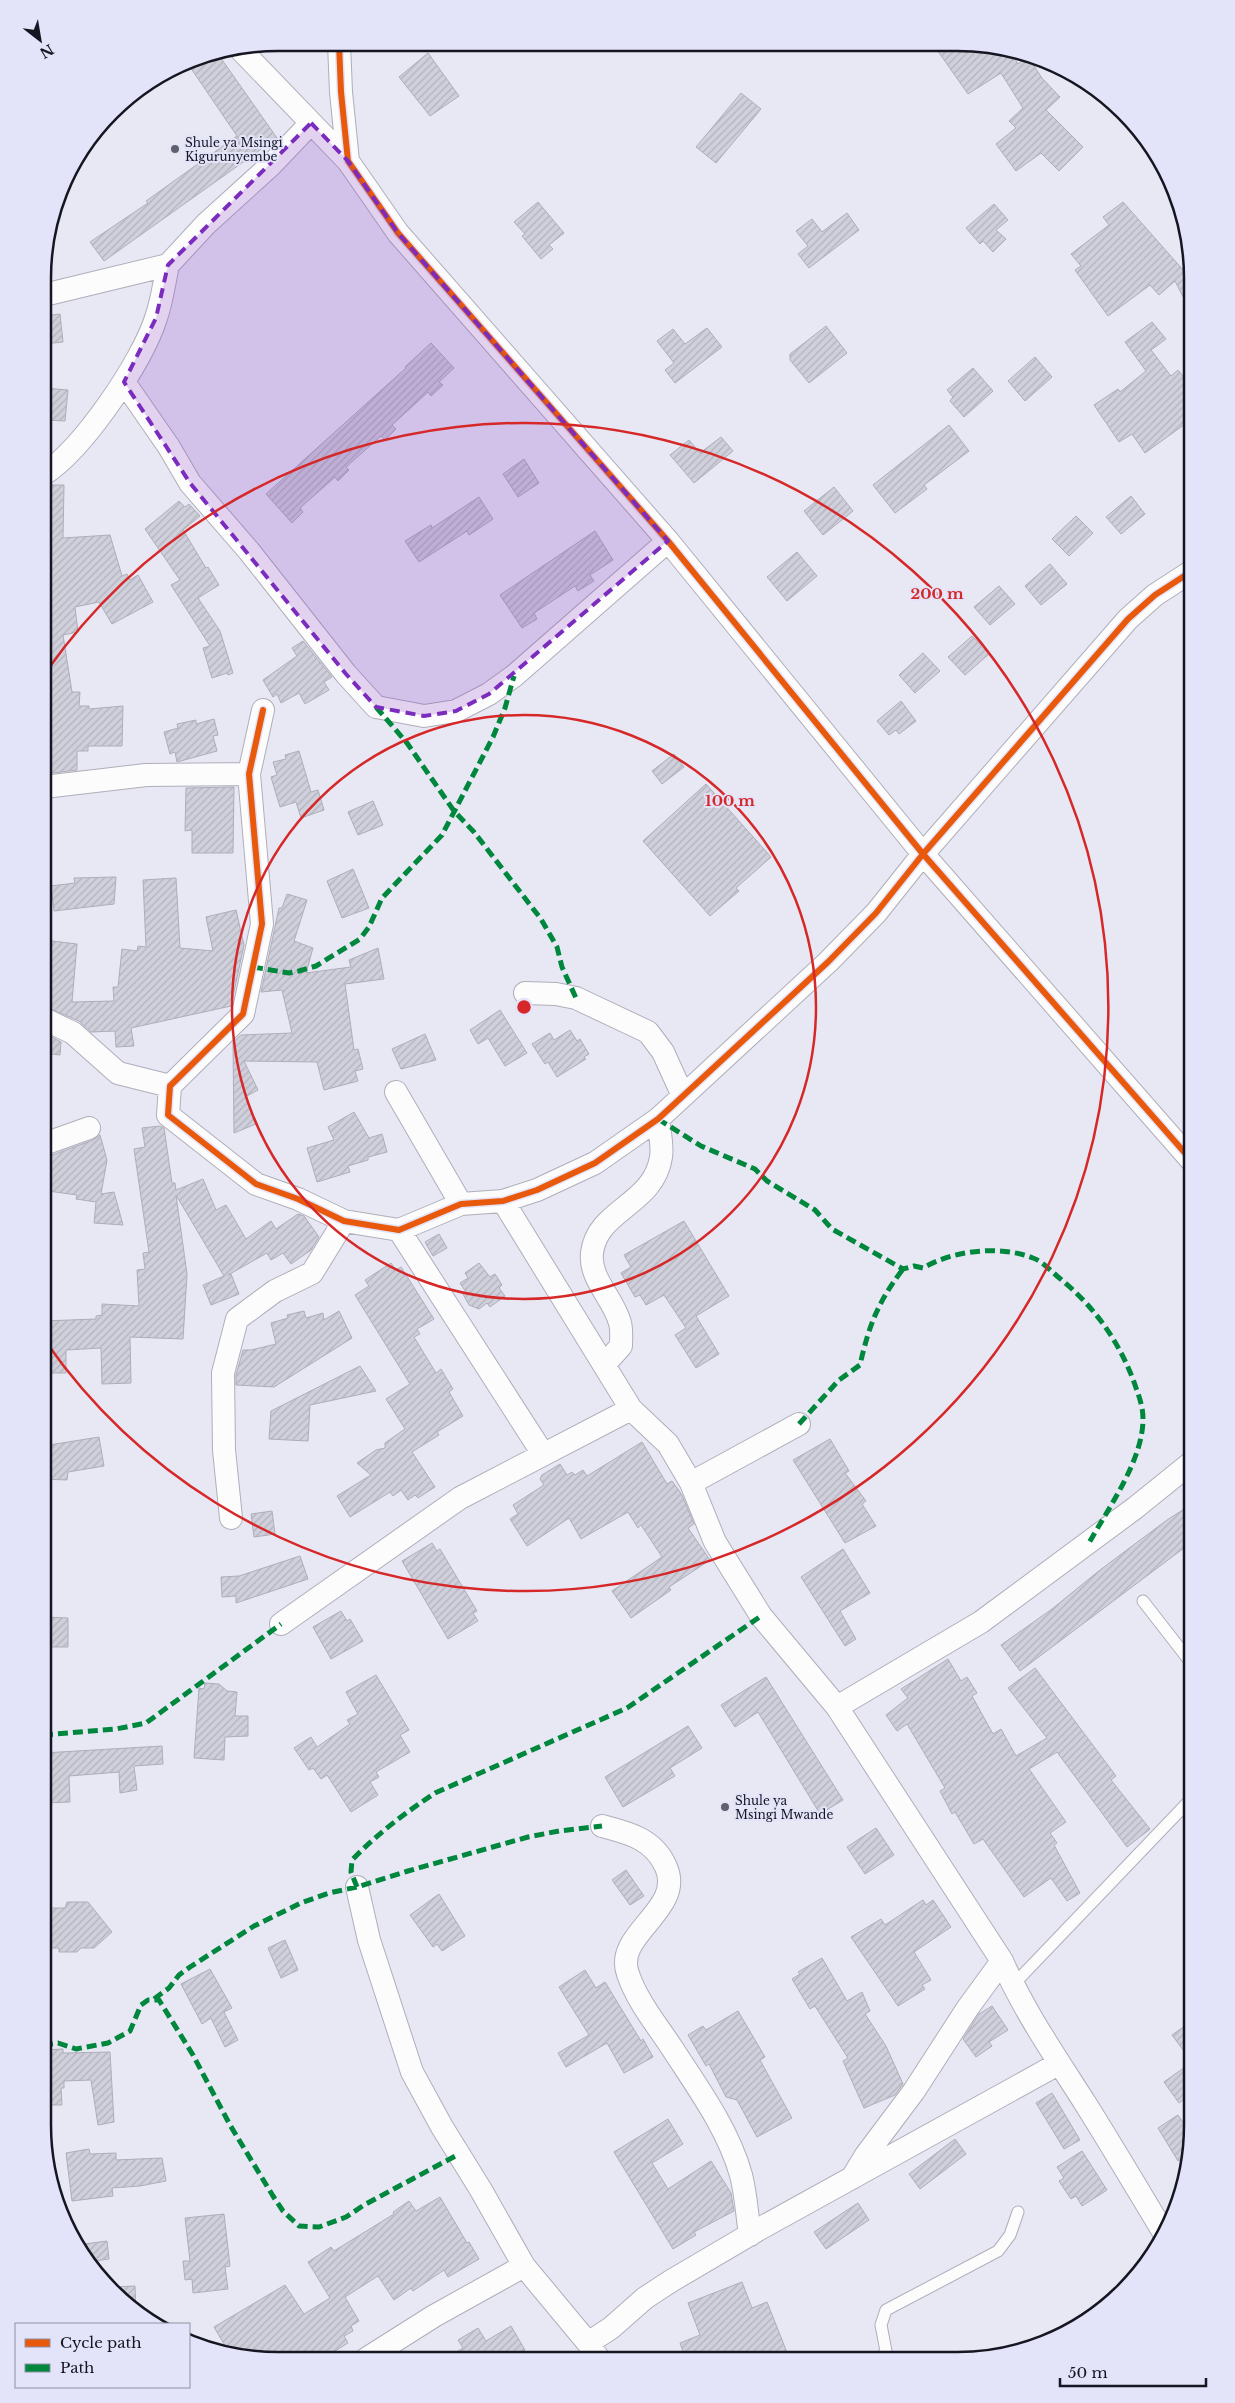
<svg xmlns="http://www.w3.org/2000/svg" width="1235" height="2403" font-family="'Libre Baskerville',serif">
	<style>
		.building { fill: url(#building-hatch); stroke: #aeaeba }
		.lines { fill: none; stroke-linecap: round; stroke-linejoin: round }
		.service-casing { stroke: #afaeba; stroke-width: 13 }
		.minor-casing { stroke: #afaeba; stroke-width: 24 }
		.service { stroke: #fcfcfd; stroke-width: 11 }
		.minor { stroke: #fcfcfd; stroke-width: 22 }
		.quiet { stroke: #00873e; stroke-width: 5; stroke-dasharray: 10 5; stroke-linecap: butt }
		.cycleway-casing { stroke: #e3e3f9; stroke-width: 9 }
		.cycleway { stroke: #e8590c; stroke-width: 6 }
		.marked { fill: #7b2cbf; fill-opacity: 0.2; stroke: #7b2cbf; stroke-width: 4; stroke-dasharray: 10 6; stroke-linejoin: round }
		.ring { fill: none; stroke: #d62828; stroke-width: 2.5 }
		.poi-dot { fill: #60606c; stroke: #e3e3f9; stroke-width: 2 }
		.labels { text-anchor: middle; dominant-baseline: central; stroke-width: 4; stroke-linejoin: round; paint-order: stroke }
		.poi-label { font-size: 12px; fill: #161622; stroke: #e3e3f9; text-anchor: start }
		.rim { fill: none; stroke: #161622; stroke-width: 2.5 }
		.centre { fill: #d62828; stroke: #e3e3f9; stroke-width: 2.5 }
		.ring-label { font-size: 15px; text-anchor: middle; font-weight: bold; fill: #d62828; stroke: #e3e3f9; stroke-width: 4; stroke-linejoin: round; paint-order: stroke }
	</style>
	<defs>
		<pattern id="building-hatch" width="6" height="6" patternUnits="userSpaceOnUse" patternTransform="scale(1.25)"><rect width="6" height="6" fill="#d0d0dc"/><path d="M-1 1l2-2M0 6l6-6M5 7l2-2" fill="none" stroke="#b2b2bc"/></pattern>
	</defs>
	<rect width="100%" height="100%" fill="#e8e8f4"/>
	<path class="building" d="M935 47H1003L1009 49 1018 64 1028 57 1042 78 1060 97 1046 110 1083 147 1059 171 1041 153 1016 171 996 144 1016 128 1009 121 1023 108 1001 73 968 94Z
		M428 53 459 96 430 116 399 77Z
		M218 54 277 138 104 261 90 242 148 203 146 201 237 136 186 61Z
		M741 93 761 109 716 163 696 147Z
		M538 202 564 233 549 245 553 249 541 259 522 236 525 234 514 222Z
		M1123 202 1192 280V314L1175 281 1159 295 1150 285 1108 316 1075 270 1081 266 1071 254 1109 225 1103 217Z
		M994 204 1008 220 996 230 1006 239 993 252 983 241 980 244 966 228Z
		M847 213 859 230 809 268 798 254 808 246 796 231 812 219 822 232Z
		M60 314 63 342 44 344V316Z
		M1152 322 1166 339 1151 350 1171 376 1178 370 1192 387V419L1145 453 1132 434 1119 442 1094 405 1118 389 1120 392 1146 371 1125 342Z
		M826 326 847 353 809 383 790 360V354Z
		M707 328 722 347 675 383 665 370 674 363 657 341 673 329 685 344Z
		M431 343 454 368 439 382 443 385 431 396 428 392 392 425 396 429 385 440 381 436 346 467 349 470 338 481 335 477 300 508 303 512 292 523 266 494 406 368 405 367Z
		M1035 357 1052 377 1025 401 1008 381Z
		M973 368 993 391 964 417 950 401 953 397 947 390Z
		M44 388 68 390 65 421 44 420Z
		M949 425 969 451 924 485 927 489 895 513 873 485Z
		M721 437 733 451 694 483 670 455 689 440 700 453Z
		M524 459 539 483 518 497 503 474Z
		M51 485H64L63 538 110 535 122 576 127 574 130 580 138 575 153 602 112 624 99 602 75 607 78 632 63 635 72 692H80L79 706H89V709L123 706 122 746H88V751H77V770L44 774V487Z
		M834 487 853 511 823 535 804 511Z
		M1131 496 1145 514 1121 534 1106 517Z
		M479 497 493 519 469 535 467 531 419 562 405 541 431 525 432 528Z
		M179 501 185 507 189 504 200 516 183 530 206 568 208 567 219 585 198 598 220 631 233 673 228 675 227 673 212 678 203 648 210 646 171 585 180 580 145 529Z
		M1076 516 1093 533 1069 556 1052 539Z
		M595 531 613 560 590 575 594 581 578 591 575 586 534 613 537 619 522 628 500 595Z
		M797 552 817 576 787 601 767 577Z
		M1050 564 1067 584 1041 605 1025 586Z
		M999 586 1015 604 990 625 974 607Z
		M972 636 989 654 965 675 948 657Z
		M303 641 332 677 324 682 329 690 305 704 299 693 281 703 277 694 273 697 263 680 297 656 292 648Z
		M923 653 940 671 915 693 899 675Z
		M901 701 916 721 899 734 896 730 889 735 877 721Z
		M214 719 218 735 213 736 217 751 177 762 175 752 170 754 164 732 178 728 177 724 196 720V724Z
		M299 751 311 792 318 790 324 810 301 818 296 802 280 807 271 777 277 775 273 762 286 759 285 755Z
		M674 754 684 767 662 784 652 771Z
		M706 784 771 857 736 888 739 891 710 916 643 841Z
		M234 787 233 853H192V830L185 831 186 788Z
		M373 801 383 825 358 835 348 812Z
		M353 869 369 908 342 918 327 881Z
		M116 877 114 904 54 911 51 886 75 883 74 878Z
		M176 878 180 948 213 951 206 917 236 910 244 945 231 1006 131 1028 134 1046 116 1047 115 1031 91 1032 79 1021 44 1006V940L77 944 72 1002 114 1001 113 987H118L122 949 137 951 138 946 146 947 143 880Z
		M287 894 307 900 294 941 313 948 306 973 351 967 349 960 378 948 384 979 345 984 354 1050 358 1049 363 1069 355 1071 358 1081 324 1090 317 1062 244 1061 258 1090 245 1097 256 1124 234 1133 233 1042 241 1035 292 1033 282 990 261 992 279 908H282Z
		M500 1010 527 1053 505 1066 488 1038 478 1044 470 1030Z
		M570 1030 577 1041 580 1039 589 1054 584 1057 586 1059 557 1077 548 1062 545 1064 532 1044 550 1033 554 1040Z
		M44 1033 61 1042 60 1055 44 1053Z
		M425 1034 436 1060 401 1069 392 1049Z
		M354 1112 369 1138 382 1134 387 1152 368 1157V1160L348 1166 350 1172 317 1182 307 1148 334 1140 328 1127Z
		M160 1126 164 1128 172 1183H175L176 1190 203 1179 216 1210 226 1205 246 1239 271 1221 276 1229 298 1214 304 1216 319 1237 311 1250 291 1264 283 1253 271 1260 267 1253 228 1275 231 1274 239 1294 211 1305 203 1285 224 1276 176 1195 187 1274 183 1339 130 1337 131 1383 102 1384 101 1348 66 1350V1373H43V1321L96 1319V1316L102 1315V1304L139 1306 137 1270 145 1269 143 1253 149 1252 134 1149 145 1147 142 1128Z
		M100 1135 107 1160 101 1194 114 1192 123 1225 94 1223 96 1202 76 1199 77 1195 48 1191 47 1157 93 1140Z
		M684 1221 729 1296 696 1316 719 1354 696 1368 675 1335 686 1328 664 1295 646 1305 640 1295 635 1297 621 1273 631 1267 624 1255Z
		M439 1234 447 1248 433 1256 425 1242Z
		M391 1263 396 1270 401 1267 434 1319 417 1329 420 1334 414 1337 436 1373 441 1369 453 1389 449 1392 463 1416 437 1432 439 1435 412 1452 435 1487 418 1498 415 1495 408 1500 401 1490 393 1496 390 1492 350 1517 337 1496 371 1475 357 1463 376 1450 385 1448V1443L405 1429 386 1399 410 1384 355 1295 369 1286 365 1280Z
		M479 1263 490 1277 495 1274 502 1285 499 1288 505 1296 490 1307 487 1303 479 1309 469 1305 463 1294 466 1292 460 1283 468 1278 465 1273Z
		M304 1311 306 1318 323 1313 324 1320 339 1311 352 1338 274 1387 236 1385V1375L243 1350H251L276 1344 271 1323 288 1318 287 1315Z
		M360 1366 376 1391 310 1405 308 1441 269 1439 271 1411Z
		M99 1437 104 1466 68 1472 67 1480 43 1479V1446Z
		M830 1439 849 1471 845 1473 866 1501 862 1504 876 1526 845 1543 793 1460Z
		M642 1442 667 1484 672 1481 682 1495 694 1524 688 1528 710 1560 669 1587 671 1590 631 1618 612 1591 662 1557 641 1525 638 1528 628 1512 581 1539 569 1518 527 1546 510 1519 518 1514 513 1505 544 1485 540 1479 542 1475 560 1464 567 1475 572 1472 575 1475 583 1470 587 1476Z
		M1192 1504V1542L1020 1671 1001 1645 1052 1609 1100 1570 1167 1520Z
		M272 1511 275 1534 254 1537 251 1514Z
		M432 1543 437 1551 440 1549 477 1611 473 1613 478 1621 448 1639 402 1561Z
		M843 1549 870 1593 840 1611 856 1639 845 1646 801 1577Z
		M300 1556 308 1579 236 1603V1596L222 1597 221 1577 239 1576Z
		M341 1611 347 1621 350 1619 363 1641 331 1659 313 1627Z
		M43 1617 68 1618V1647H43Z
		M948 1659 961 1681 967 1677 977 1693 972 1696 993 1734 1001 1729 1016 1756 1047 1738 1008 1688 1035 1668 1116 1776 1111 1780 1150 1829 1127 1847 1057 1752 1029 1769 1066 1822 1050 1833 1057 1843 1054 1845 1080 1893 1067 1901 1051 1878 1024 1897 983 1839 974 1844 955 1812 952 1814 940 1791 945 1788 907 1724 897 1731 886 1715 908 1698 901 1689Z
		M376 1675 409 1730 400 1735 410 1752 376 1772 379 1777 370 1782 378 1795 351 1812 327 1775 321 1779 313 1768 309 1770 294 1748 311 1737 317 1747 350 1724 347 1720 358 1714 346 1692Z
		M766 1677 843 1800 820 1814 758 1712 735 1727 721 1705Z
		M205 1683 219 1684 227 1691 237 1692 235 1716H248V1736L225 1737 224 1760 194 1758 199 1688 204 1689Z
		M688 1726 702 1748 670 1768 675 1776 623 1807 605 1777Z
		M162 1746 163 1764 134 1766 137 1790 120 1793 119 1772 69 1776 70 1802 43 1803V1753Z
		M876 1828 894 1855 865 1874 847 1847Z
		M626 1870 644 1896 630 1905 612 1880Z
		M439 1894 465 1936 442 1951 437 1944 433 1947 410 1915Z
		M923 1900 926 1905 933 1900 951 1927 914 1952 931 1980 922 1985 925 1989 898 2006 851 1937 881 1919 885 1925Z
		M67 1902H88L112 1932 94 1948H81L77 1952H59V1948H43L45 1908H65Z
		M285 1940 298 1970 281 1978 268 1948Z
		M822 1958 847 2001 862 1992 870 2011 865 2014 886 2046 903 2084 895 2095 864 2108 843 2061 848 2058 815 2006 810 2009 792 1979 800 1974 798 1972Z
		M210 1969 232 2008 224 2012 238 2040 225 2047 211 2018 202 2024 181 1984Z
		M585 1970 596 1988 605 1982 641 2041 643 2039 653 2057 624 2073 607 2043 566 2067 558 2053 589 2035 559 1987Z
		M992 2006 1008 2030 989 2042 992 2046 976 2057 963 2039 979 2014Z
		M738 2011 765 2057 760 2060 792 2118 757 2137 737 2100 726 2097 709 2064 706 2066 688 2035 703 2026 706 2030Z
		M1192 2021V2093L1179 2103 1164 2082 1192 2062 1172 2035Z
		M63 2049V2053L110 2052 114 2122 98 2125 91 2080 64 2081V2088H61L62 2105H43V2050Z
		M1052 2093 1080 2140 1064 2149 1036 2103Z
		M1178 2115 1192 2136V2141L1189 2154 1178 2161 1158 2128Z
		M668 2119 683 2144 652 2163 668 2189 711 2161 731 2193 734 2211 694 2232 696 2235 673 2249 614 2152Z
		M955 2139 966 2154 920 2189 909 2174Z
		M89 2149 90 2154 116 2153V2160L162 2158 166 2181 140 2186 112 2188 113 2196 72 2201 66 2153Z
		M1082 2151 1107 2190 1082 2206 1076 2196 1071 2199 1059 2181 1064 2178 1057 2167Z
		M440 2197 467 2243 469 2242 479 2259 448 2277 444 2270 413 2291 411 2288 394 2300 378 2276 345 2297 359 2321 351 2326 353 2331 344 2336 348 2343 322 2359 247 2358 230 2354 214 2327 285 2285 304 2314 330 2298 308 2262 331 2247 334 2251 394 2214 393 2212 409 2201 416 2211Z
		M858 2203 869 2220 826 2249 814 2232Z
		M224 2214 230 2266 225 2267 228 2289 193 2293 192 2279 185 2280 183 2261H190L185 2218Z
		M107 2241 109 2259 87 2262 77 2245Z
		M742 2282 752 2308 767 2302 790 2360H686L680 2343 700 2335 688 2303Z
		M135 2286 136 2310 123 2302 110 2287Z
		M511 2326 525 2350 509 2359H445L463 2348 458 2340 478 2328 486 2341Z"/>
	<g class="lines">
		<defs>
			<path id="service" d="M1143 1601 1192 1664
				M1013 1985 1192 1798
				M879 2360 886 2351 881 2325 886 2310 998 2251 1010 2235 1018 2212"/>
			<path id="minor" d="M339 43 341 92 348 161 398 233 668 541 923 854 1192 1161
				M241 50 348 161
				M44 295 168 265 206 224 272 164 311 123
				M124 382 169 447 190 483 249 551 346 674 376 707 424 716 456 711 489 694 514 676 668 541
				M44 474C83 449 142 362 156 318 162 301 164 283 168 265
				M263 710 249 774 262 924 243 1014 170 1086 168 1115 256 1184 298 1199 344 1221 399 1230 461 1204 503 1201 537 1190 595 1163 658 1119 683 1096 828 962 876 913 923 854 1128 619 1155 595 1192 571
				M44 787 146 775 249 774
				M525 993 556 994 576 998 648 1032 663 1052 683 1096
				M44 1019 73 1033 118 1073 170 1086
				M396 1092 461 1204
				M44 1144 89 1128
				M503 1201 631 1409 668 1444 691 1483 715 1542 761 1616 837 1707 1002 1961C1024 2011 1055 2056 1085 2103 1112 2146 1138 2190 1164 2233
				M399 1230 543 1454
				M604 1365 621 1346C621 1339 622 1330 620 1323 614 1299 589 1279 592 1253 597 1209 654 1205 661 1157 663 1145 659 1130 658 1119
				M691 1483 799 1424
				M231 1518 224 1450 223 1373 237 1319 275 1291 312 1273 344 1221
				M281 1624 460 1498 631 1409
				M837 1707 981 1622 1135 1508 1192 1462
				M602 1826C629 1833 654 1839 666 1867 685 1910 613 1934 628 1974 637 2001 657 2025 672 2048 698 2088 728 2129 741 2175 746 2194 747 2215 750 2235
				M357 1887 369 1940 412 2072 442 2127 481 2190 524 2266 588 2343 599 2359
				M852 2178 866 2155 914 2091 967 2009 1002 1961
				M588 2343 611 2328 645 2298 671 2281 761 2228 1058 2064
				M366 2359 434 2316 524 2266"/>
		</defs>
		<use href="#service" class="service-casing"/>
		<use href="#minor" class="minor-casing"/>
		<use href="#service" class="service"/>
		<use href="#minor" class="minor"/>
		<path class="quiet" d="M376 707 407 743 454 811 474 832 541 919 557 947 562 967 576 998
			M253 967 289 973 299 971 316 966 360 939 369 927 382 898 442 835 493 737 505 708 514 676
			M658 1119 701 1146 755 1169 767 1181 815 1210 832 1229 903 1269 914 1266 923 1268C954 1250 1000 1245 1033 1258 1042 1261 1050 1270 1057 1276 1093 1305 1118 1339 1134 1382 1138 1394 1143 1405 1143 1419 1143 1460 1109 1507 1089 1543
			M799 1424 839 1380 860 1365C869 1325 878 1302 903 1269
			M43 1735 116 1729 146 1723 281 1624
			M357 1887 351 1872 352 1860C377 1834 405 1813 435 1793L627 1708 761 1616
			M154 1999 169 1988 179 1975 190 1967 254 1926 301 1903 329 1893 357 1887 408 1871 528 1837 559 1831 602 1826
			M43 2045 58 2043 76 2049 108 2043 130 2031 141 2005 148 2000H159L193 2055 230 2125 273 2196 283 2211 299 2226 319 2227 346 2217 364 2205 459 2154"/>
		<defs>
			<path id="cycleway" d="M339 43 341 92 348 161 398 233 668 541 923 854 1192 1161
				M263 710 249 774 262 924 243 1014 170 1086 168 1115 256 1184 298 1199 344 1221 399 1230 461 1204 503 1201 537 1190 595 1163 658 1119 683 1096 828 962 876 913 923 854 1128 619 1155 595 1192 571"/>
		</defs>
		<use href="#cycleway" class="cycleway-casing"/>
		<use href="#cycleway" class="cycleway"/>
	</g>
	<path class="marked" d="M311 123 348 161 398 233 668 541 489 694 456 711 424 716 376 707 346 674 190 483 124 382 156 318 168 265Z"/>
	<g class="ring">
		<circle cx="524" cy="1007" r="292"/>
		<path d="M46 672A584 584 0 1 1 46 1342"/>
	</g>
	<g class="poi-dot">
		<circle cx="175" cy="149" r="5"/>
		<circle cx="725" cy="1807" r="5"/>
	</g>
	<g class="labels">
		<g class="poi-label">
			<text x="185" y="142">Shule ya Msingi<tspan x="185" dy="14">Kigurunyembe</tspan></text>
			<text x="735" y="1800">Shule ya<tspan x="735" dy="14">Msingi Mwande</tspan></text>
		</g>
	</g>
	<path d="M0 0H1235V2403H0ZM278 51H957A227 227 0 0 1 1184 278V2125A227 227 0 0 1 957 2352H278A227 227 0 0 1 51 2125V278A227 227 0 0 1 278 51Z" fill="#e3e3f9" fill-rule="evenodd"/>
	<path class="rim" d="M278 51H957A227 227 0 0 1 1184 278V2125A227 227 0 0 1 957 2352H278A227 227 0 0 1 51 2125V278A227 227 0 0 1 278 51Z"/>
	<circle cx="524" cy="1007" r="8" class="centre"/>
	<g class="ring-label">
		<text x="937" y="599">200 m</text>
		<text x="730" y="806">100 m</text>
	</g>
	<rect x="15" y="2323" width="175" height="65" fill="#e3e3f9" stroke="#9191a3"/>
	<rect x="25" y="2339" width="25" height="8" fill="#e8590c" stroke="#9191a3"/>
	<text x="60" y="2348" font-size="15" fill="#161622">Cycle path</text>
	<rect x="25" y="2364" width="25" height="8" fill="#00873e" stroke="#9191a3"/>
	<text x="60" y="2373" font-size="15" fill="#161622">Path</text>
	<g transform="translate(40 40) rotate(149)" stroke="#e3e3f9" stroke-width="4" paint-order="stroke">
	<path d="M0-4L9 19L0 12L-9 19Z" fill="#161622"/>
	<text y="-8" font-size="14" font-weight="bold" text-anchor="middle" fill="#161622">N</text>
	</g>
	<path d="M1060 2378v8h146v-8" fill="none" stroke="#161622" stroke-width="2.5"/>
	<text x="1068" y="2378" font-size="15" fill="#161622" stroke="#e3e3f9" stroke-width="4" paint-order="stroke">50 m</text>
</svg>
